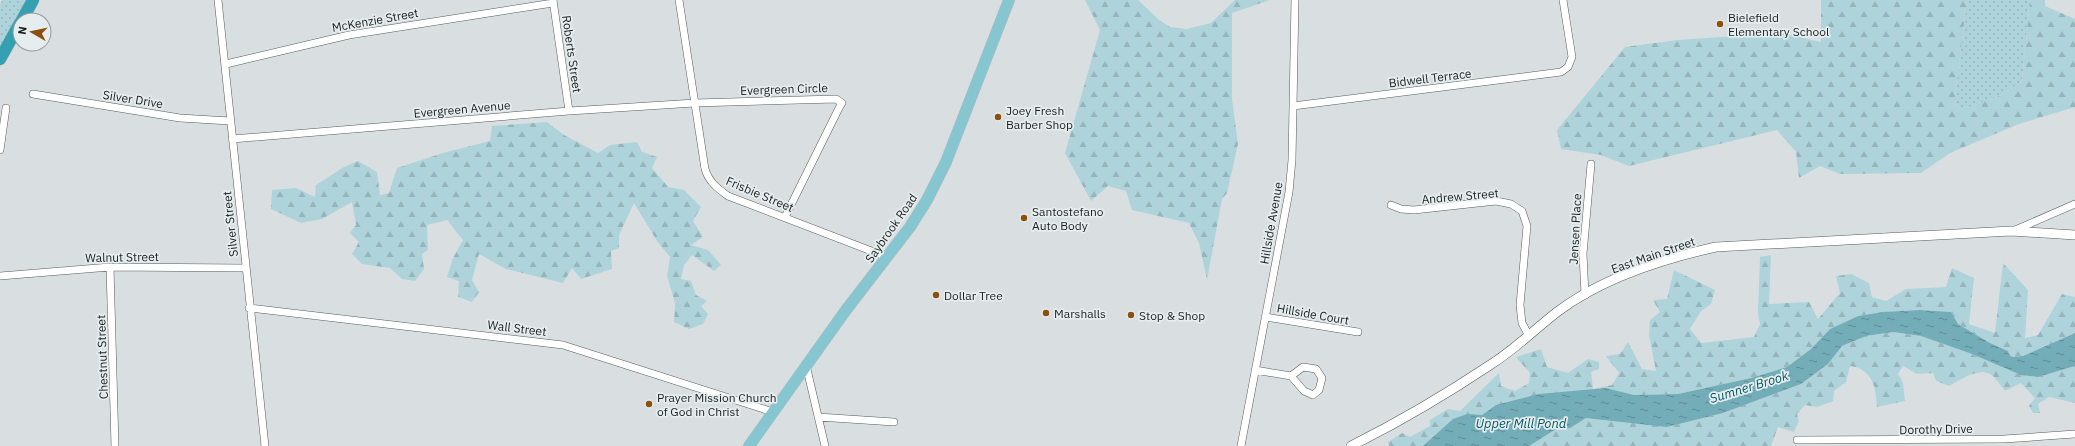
<svg xmlns="http://www.w3.org/2000/svg" width="2075" height="446" font-family="'IBM Plex Sans',sans-serif">
	<style>
		.grass { fill: url(#grass-dots) }
		.forest { fill: url(#forest-firs) }
		.water { fill: url(#water-ripples) }
		.lines { fill: none; stroke-linecap: round; stroke-linejoin: round }
		.street-casing { stroke: #565b5c; stroke-width: 8 }
		.secondary-casing { stroke: #565b5c; stroke-width: 10 }
		.primary-casing { stroke: #bbbcbc; stroke-width: 12 }
		.highway-casing { stroke: #bbbcbc; stroke-width: 13 }
		.street { stroke: #fff; stroke-width: 7 }
		.secondary { stroke: #fff; stroke-width: 9 }
		.primary { stroke: #85c6d1; stroke-width: 11 }
		.highway { stroke: #34a0b2; stroke-width: 12 }
		.poi-dot { fill: #8b500c; stroke: #e6edee; stroke-width: 1.5 }
		.labels { text-anchor: middle; dominant-baseline: central; stroke-width: 3.5; stroke-linejoin: round; paint-order: stroke }
		.poi-label { font-size: 12px; fill: #1d1f1f; stroke: #e6edee; text-anchor: start }
		.street-label { font-size: 12px; fill: #1d1f1f; stroke: #e6edee }
		.water-label { font-size: 13px; font-style: italic; fill: #005764; stroke: #e6edee }
	</style>
	<defs>
		<pattern id="grass-dots" width="8" height="8" patternUnits="userSpaceOnUse"><rect width="8" height="8" fill="#afd3da"/><path d="M2 2h.1M6 6h.1" fill="none" stroke="#96b5bb" stroke-width="1.8" stroke-linecap="round"/></pattern>
		<pattern id="forest-firs" width="22" height="20" patternUnits="userSpaceOnUse"><rect width="22" height="20" fill="#afd3da"/><path d="M5 1l3.5 6h-7zM16 11l3.5 6h-7z" fill="#96b5bb"/></pattern>
		<pattern id="water-ripples" width="26" height="14" patternUnits="userSpaceOnUse"><rect width="26" height="14" fill="#73adb8"/><path d="M2 4q2-2 4 0t4 0M15 11q2-2 4 0t4 0" fill="none" stroke="#5e8c95"/></pattern>
	</defs>
	<rect width="100%" height="100%" fill="#d9dfe1"/>
	<path class="grass" d="M2 0H27L0 47V5Z
		M1967 0H2030L2022 81 2002 95 1961 110 1954 104Z"/>
	<path class="forest" d="M1085 0H1138L1158 19 1170 27 1187 29 1211 23 1235 0H1270L1232 13V99L1238 144 1227 193 1222 199 1207 280 1199 243 1189 223 1132 210 1126 191 1108 186 1091 201 1065 153 1100 30Z
		M1821 0H1967L1954 104 1961 110 2002 95 2022 81 2030 0H2045V6L2075 19V107L2019 124 1950 153 1921 173 1840 174 1820 166 1799 178 1796 152 1777 130 1629 166 1601 155 1561 149 1557 130 1625 47 1677 40 1781 33 1821 42Z
		M547 122 564 135 598 153 610 145 637 142 642 152 657 157 652 168 668 187 684 190 701 207 693 221 703 237 691 245 708 250 721 265 714 271 692 255 684 265 681 279 691 281 696 295 707 301 701 306 708 314 703 324 689 329 674 322 675 303 667 276 670 257 657 241 634 203 619 235V248L611 251 612 269 581 279 572 268 563 283 506 269 479 254 472 280 479 292 472 302 458 297 459 281 447 277 453 258 463 240 447 220 427 225 428 250 422 254 424 269 415 281 402 279 390 268 362 264 352 254 359 242 350 233 356 225 352 202 322 219 301 223 271 209 272 190 296 188 315 197 316 185 344 167 358 161 377 172 380 195 389 193 397 168 443 153 490 141 492 126Z
		M1771 255 1769 304 1809 302 1818 319 1840 293 1836 276 1851 274 1869 283 1872 297 1886 301 1906 289 1946 287 1952 268 1974 278 1969 324 1995 333 2003 263 2028 290 2025 338 2038 335 2062 294 2075 297V333L2023 356 2014 357 2010 356 2008 351 1990 343 1958 324 1951 312 1920 310 1883 312 1858 316 1830 329 1811 349 1787 367 1751 378 1678 394 1634 395 1606 388 1667 427 1723 413 1801 384 1828 364 1842 346 1866 336 1893 332 1921 336 1972 354 2021 375 2038 377 2075 366V403L2049 397 2038 404 2040 413H2033L2029 406 2035 398 2021 383 2005 391C2001 387 1996 377 1990 374 1977 368 1960 380 1949 386L1936 381 1933 373 1917 374 1903 366 1898 374 1903 383 1905 401 1877 407C1876 388 1873 369 1850 366L1846 382 1834 391 1833 401 1817 407 1805 405 1797 414 1799 421 1794 432 1778 427 1771 446H1389L1388 442 1402 433 1410 437 1430 426V420L1448 409 1460 411 1499 373 1501 386 1515 391 1529 383 1530 373 1516 357 1541 349 1547 367 1568 373 1588 359 1599 362V369L1591 372 1593 389 1612 385 1619 373 1606 356 1620 354 1628 342 1642 369 1656 371 1649 335 1650 320 1660 312 1653 300 1667 299 1674 270 1715 290 1711 304 1701 311 1690 329 1701 343 1754 337 1760 324 1758 313 1760 257Z"/>
	<path class="water" d="M1920 310 1951 312 1958 324 1990 343 2008 351 2010 356 2014 357 2023 356 2075 333V366L2038 377 2021 375 1972 354 1921 336 1893 332 1866 336 1842 346 1828 364 1801 384 1723 413 1667 427 1586 418 1570 428 1556 429 1529 446H1423L1453 419 1467 414 1482 415 1496 405 1539 394 1606 388 1634 395 1678 394 1751 378 1787 367 1811 349 1830 329 1858 316 1883 312Z"/>
	<g class="lines">
		<defs>
			<path id="street" d="M218 0 265 446
				M553 0 569 111
				M679 0 705 169C709 182 717 188 728 196L887 257
				M226 64 349 35 553 3
				M33 94 180 118 230 121
				M1293 106 1561 72 1568 67 1572 57 1563 0
				M232 139 569 111 695 103 836 99 842 103 840 106 785 217
				M0 150 6 108
				M1391 205 1401 209 1414 210 1496 201 1511 204 1522 211 1527 226 1520 305 1522 323 1529 336
				M2013 231 2075 204
				M110 267 115 446
				M0 276 110 267 245 268
				M1585 295 1583 254 1591 164
				M249 308 563 345 773 412
				M1265 317 1358 332
				M806 365 825 446
				M1255 370 1291 376 1304 391 1313 395 1319 390 1322 378 1316 369 1303 367 1291 376
				M818 417 894 422
				M1797 440 2004 439 2075 434
				M1241 446 1289 192 1292 160 1295 0"/>
			<path id="secondary" d="M1351 446C1399 422 1445 395 1490 365 1514 350 1534 330 1557 312 1602 278 1662 259 1716 247L2011 231 2075 235"/>
			<path id="primary" d="M749 446 846 310 910 227 927 200 946 162 1009 0"/>
			<path id="highway" d="M22 20 33 0
				M0 59 20 23"/>
		</defs>
		<use href="#street" class="street-casing"/>
		<use href="#secondary" class="secondary-casing"/>
		<use href="#primary" class="primary-casing"/>
		<use href="#highway" class="highway-casing"/>
		<use href="#street" class="street"/>
		<use href="#secondary" class="secondary"/>
		<use href="#primary" class="primary"/>
		<use href="#highway" class="highway"/>
	</g>
	<g class="poi-dot">
		<circle cx="1720" cy="24" r="4"/>
		<circle cx="998" cy="117" r="4"/>
		<circle cx="1024" cy="218" r="4"/>
		<circle cx="936" cy="295" r="4"/>
		<circle cx="1046" cy="313" r="4"/>
		<circle cx="1131" cy="315" r="4"/>
		<circle cx="649" cy="404" r="4"/>
	</g>
	<g class="labels">
		<g class="poi-label">
			<text x="1728" y="17">Bielefield<tspan x="1728" dy="14">Elementary School</tspan></text>
			<text x="1006" y="110">Joey Fresh<tspan x="1006" dy="14">Barber Shop</tspan></text>
			<text x="1032" y="211">Santostefano<tspan x="1032" dy="14">Auto Body</tspan></text>
			<text x="944" y="295">Dollar Tree</text>
			<text x="1054" y="313">Marshalls</text>
			<text x="1139" y="315">Stop &amp; Shop</text>
			<text x="657" y="397">Prayer Mission Church<tspan x="657" dy="14">of God in Christ</tspan></text>
		</g>
		<g class="street-label">
			<text transform="translate(375 20) rotate(-10)">McKenzie Street</text>
			<text transform="translate(572 54) rotate(82)">Roberts Street</text>
			<text transform="translate(1430 78) rotate(-7)">Bidwell Terrace</text>
			<text transform="translate(784 89) rotate(-2)">Evergreen Circle</text>
			<text transform="translate(133 99) rotate(9)">Silver Drive</text>
			<text transform="translate(462 109) rotate(-5)">Evergreen Avenue</text>
			<text transform="translate(760 194) rotate(23)">Frisbie Street</text>
			<text transform="translate(1460 196) rotate(-5)">Andrew Street</text>
			<text transform="translate(1271 223) rotate(-80)">Hillside Avenue</text>
			<text transform="translate(230 224) rotate(-96)">Silver Street</text>
			<text transform="translate(891 228) rotate(-55)">Saybrook Road</text>
			<text transform="translate(1575 229) rotate(-87)">Jensen Place</text>
			<text transform="translate(1653 255) rotate(-19)">East Main Street</text>
			<text transform="translate(122 257) rotate(-1)">Walnut Street</text>
			<text transform="translate(1313 314) rotate(10)">Hillside Court</text>
			<text transform="translate(517 328) rotate(7)">Wall Street</text>
			<text transform="translate(102 357) rotate(-92)">Chestnut Street</text>
			<text transform="translate(1936 429) rotate(-1)">Dorothy Drive</text>
		</g>
		<g class="water-label">
			<text transform="translate(1749 387) rotate(-17)">Sumner Brook</text>
			<text x="1521" y="423">Upper Mill Pond</text>
		</g>
	</g>
	<g transform="translate(32 32) rotate(279)"><circle r="19" fill="#e6edee" stroke="#969b9b"/>
	<path d="M0-3L7 15L0 10L-7 15Z" fill="#8b500c"/>
	<text y="-6" font-size="11" font-weight="bold" text-anchor="middle" fill="#1d1f1f">N</text>
	</g>
</svg>
